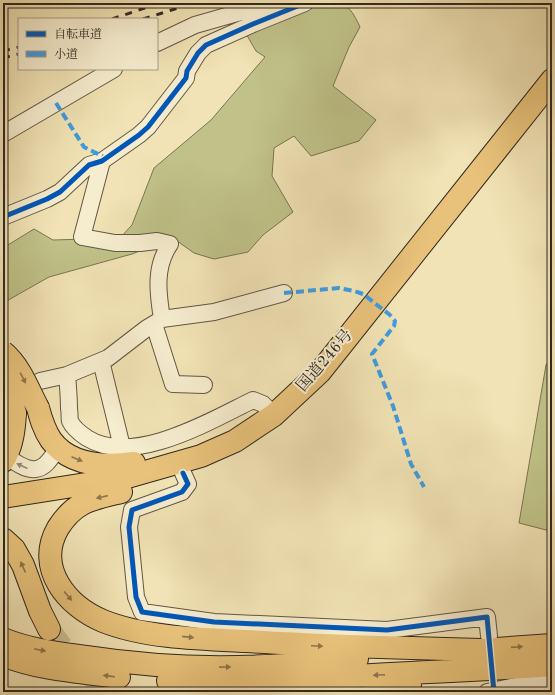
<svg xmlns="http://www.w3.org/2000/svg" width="555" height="695" font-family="'Old Standard TT','Noto Serif JP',serif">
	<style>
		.green { fill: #c0c289; stroke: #787554 }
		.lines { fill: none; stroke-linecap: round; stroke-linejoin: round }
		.highway-tunnel { stroke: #cbbe97; stroke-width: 22; stroke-dasharray: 22 11; stroke-linecap: butt }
		.minor-casing { stroke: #615744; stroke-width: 18 }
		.highway-casing { stroke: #31281f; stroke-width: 24 }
		.minor { stroke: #f6edcf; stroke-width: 16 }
		.highway { stroke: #e8c27a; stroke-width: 22 }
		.rail { stroke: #31281f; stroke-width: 3; stroke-dasharray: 7 7; stroke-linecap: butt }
		.highway-bridge-casing { stroke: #31281f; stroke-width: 24; stroke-linecap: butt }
		.highway-bridge { stroke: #e8c27a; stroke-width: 22 }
		.quiet { stroke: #3e9ce0; stroke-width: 4; stroke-dasharray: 8 4; stroke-linecap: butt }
		.cycleway-casing { stroke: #f6edcf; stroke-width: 8 }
		.cycleway { stroke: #0057b8; stroke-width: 5 }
		.oneway { fill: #8c754c }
		.oneway2 { fill: #948a77 }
		.labels { text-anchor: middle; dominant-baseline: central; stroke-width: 4; stroke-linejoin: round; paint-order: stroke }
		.street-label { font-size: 16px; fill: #31281f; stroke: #f6edcf }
	</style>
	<rect width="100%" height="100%" fill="#f1e3b5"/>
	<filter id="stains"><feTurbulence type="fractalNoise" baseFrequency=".005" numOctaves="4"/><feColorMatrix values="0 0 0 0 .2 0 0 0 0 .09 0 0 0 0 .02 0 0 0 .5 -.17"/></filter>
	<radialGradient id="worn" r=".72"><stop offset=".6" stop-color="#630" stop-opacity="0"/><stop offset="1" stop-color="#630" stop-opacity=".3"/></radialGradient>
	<path class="green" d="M317 3C344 3 348 1 360 27L349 47 333 86 376 120 359 141 311 156 294 136 274 148 272 176 293 212 263 235 248 252 214 259 194 253 173 238 132 254 49 277 3 303V248L34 229 53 240 120 238 132 225 154 168 211 120 265 57 256 51 238 20Z
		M552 355V527L550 531 519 523 546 365Z"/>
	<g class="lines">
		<path class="highway-tunnel" d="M49 629C67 654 80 674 106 692"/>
		<defs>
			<path id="minor" d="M157 43 195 25 272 3
				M3 134 114 69
				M102 161 82 237 115 243H140L157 241 170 244C154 267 158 294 162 319
				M3 217 47 199 60 192 89 165 102 161 139 135 148 127 186 78 187 71 198 53 206 45 253 24 305 3
				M154 324 173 384 204 385
				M101 361 122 447
				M67 375C68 386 69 397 69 409 70 412 69 417 70 421 73 428 81 434 87 438 133 467 210 421 253 400L263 404 274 415
				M40 381 67 375 108 358 147 328 162 319 214 312 284 293
				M6 456C31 474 42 476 58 447
				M183 473 188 484 182 492 132 510 129 527 136 597 142 612 214 622 387 630 487 617 489 636
				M487 692 526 684 552 683"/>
			<path id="highway" d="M38 408C41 419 44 430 51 440 70 466 105 467 134 463
				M3 461C12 447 14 430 15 413
				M121 492C92 499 75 501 58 528 35 568 67 606 103 621 145 638 202 639 246 641 325 646 403 648 482 650
				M3 497 124 478 201 456 235 441 274 415 320 372 552 80
				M3 539 14 549 23 565 40 611 49 629
				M3 639C30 650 58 653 86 657 145 666 205 669 265 666 296 665 326 662 357 659
				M467 651 552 645
				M3 655C40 670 81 672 119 677
				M168 681C231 686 295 680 358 676 423 672 487 670 552 665
				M373 692 410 685"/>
		</defs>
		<use href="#minor" class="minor-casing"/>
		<use href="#highway" class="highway-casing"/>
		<use href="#minor" class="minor"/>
		<use href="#highway" class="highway"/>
		<path class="rail" d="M112 19 160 3
			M143 19 194 3
			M3 51 19 47
			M3 58 19 54"/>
		<defs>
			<path id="highway-bridge" d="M3 352C20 366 28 389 38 408
				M3 379 12 402 15 413"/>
		</defs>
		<use href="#highway-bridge" class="highway-bridge-casing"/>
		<use href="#highway-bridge" class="highway-bridge"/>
		<path class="quiet" d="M56 103 84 147 106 158
			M284 293 339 288 354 291 363 294 390 315 395 321 394 326 372 354 393 406 411 464 424 487"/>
		<defs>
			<path id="cycleway" d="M3 217 47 199 60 192 89 165 102 161 139 135 148 127 186 78 187 71 198 53 206 45 253 24 305 3
				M183 473 188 484 182 492 132 510 129 527 136 597 142 612 214 622 387 630 487 617 494 692"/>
		</defs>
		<use href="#cycleway" class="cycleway-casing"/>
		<use href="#cycleway" class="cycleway"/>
	</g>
	<defs><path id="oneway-solid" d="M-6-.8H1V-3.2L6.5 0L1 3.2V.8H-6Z"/></defs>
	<g class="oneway">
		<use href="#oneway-solid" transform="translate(23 378) rotate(62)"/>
		<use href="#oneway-solid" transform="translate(77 459) rotate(23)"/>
		<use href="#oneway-solid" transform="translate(102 497) rotate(167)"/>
		<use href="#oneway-solid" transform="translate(23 567) rotate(-114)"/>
		<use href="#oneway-solid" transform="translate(68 596) rotate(50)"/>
		<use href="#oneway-solid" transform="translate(188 637) rotate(6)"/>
		<use href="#oneway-solid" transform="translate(317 646) rotate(3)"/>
		<use href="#oneway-solid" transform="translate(517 647) rotate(-4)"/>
		<use href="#oneway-solid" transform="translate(40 650) rotate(12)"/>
		<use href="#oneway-solid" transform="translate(225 667) rotate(-1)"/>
		<use href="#oneway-solid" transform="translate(379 675) rotate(177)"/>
		<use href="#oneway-solid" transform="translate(109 676) rotate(-173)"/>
	</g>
	<use class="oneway2" href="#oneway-solid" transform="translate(22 466) rotate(-156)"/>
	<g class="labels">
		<g class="street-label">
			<text transform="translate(325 361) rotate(-49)">国道246号</text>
		</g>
	</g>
	<rect width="555" height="695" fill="none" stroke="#f1e3b5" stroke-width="16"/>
	<rect x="4" y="4" width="547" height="687" fill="none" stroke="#31281f" stroke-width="2"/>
	<rect x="8" y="8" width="539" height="679" fill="none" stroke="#31281f"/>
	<rect x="18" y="18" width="140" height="52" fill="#f6edcf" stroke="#a79e89"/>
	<rect x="26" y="31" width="20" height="6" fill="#0057b8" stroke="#a79e89"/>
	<text x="54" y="38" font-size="12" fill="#31281f">自転車道</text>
	<rect x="26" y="51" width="20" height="6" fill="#3e9ce0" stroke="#a79e89"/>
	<text x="54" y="58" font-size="12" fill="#31281f">小道</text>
	<rect width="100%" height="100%" filter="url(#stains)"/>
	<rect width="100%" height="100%" fill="url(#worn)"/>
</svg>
